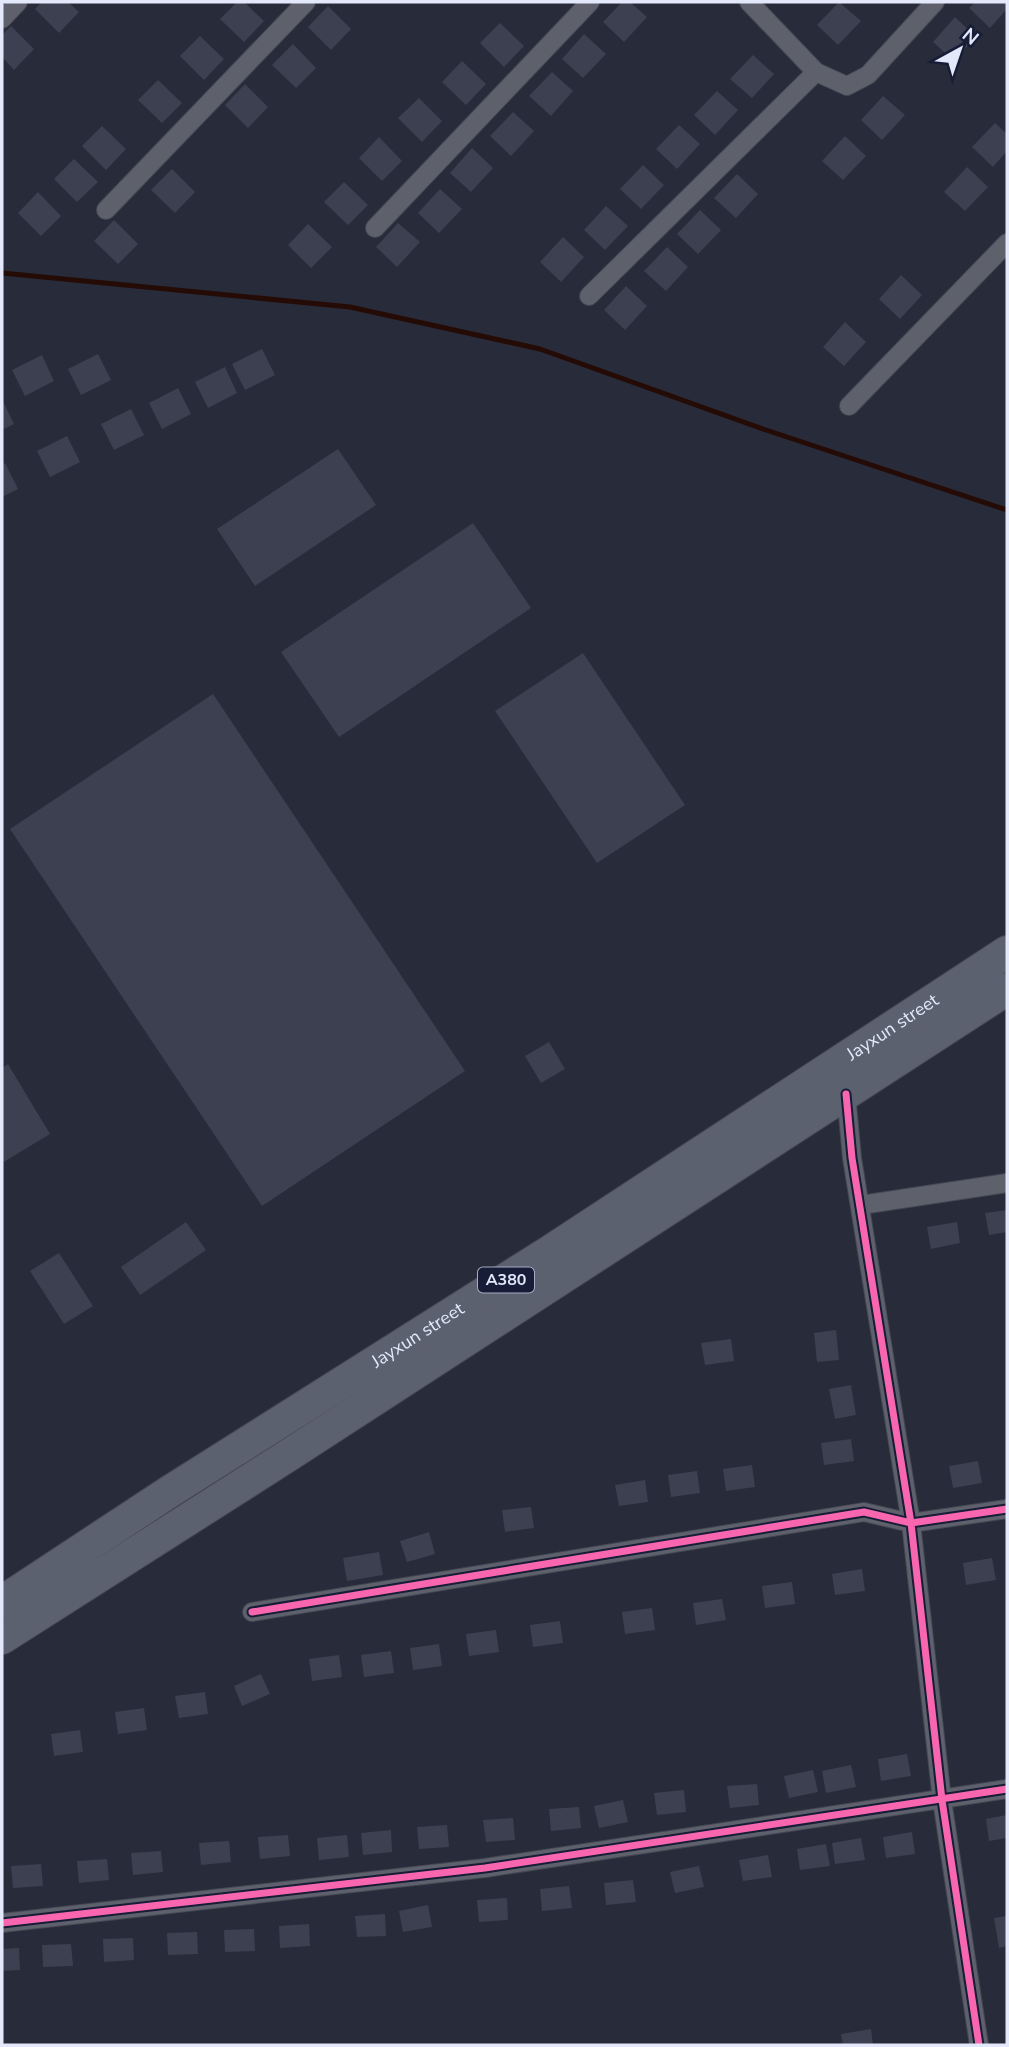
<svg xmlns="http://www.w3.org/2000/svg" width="1009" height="2047" font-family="'Nunito Sans',sans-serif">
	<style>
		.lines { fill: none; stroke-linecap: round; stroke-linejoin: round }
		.stream { stroke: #250b05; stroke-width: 5 }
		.building { fill: #3c4050 }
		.street-casing { stroke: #444754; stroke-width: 20 }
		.highway-casing { stroke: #444754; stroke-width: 34 }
		.street { stroke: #5e616c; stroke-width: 18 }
		.highway { stroke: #5c6170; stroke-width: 32 }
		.cycleway-casing { stroke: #171d36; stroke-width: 11 }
		.cycleway { stroke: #f766af; stroke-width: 7 }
		.labels { text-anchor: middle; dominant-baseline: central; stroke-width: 5; stroke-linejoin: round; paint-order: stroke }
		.shield { fill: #171d36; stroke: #a6acc0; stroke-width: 2 }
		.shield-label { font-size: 16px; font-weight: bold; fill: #e3e9fb }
		.street-label { font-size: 18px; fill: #e3e9fb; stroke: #171d36 }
	</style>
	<rect width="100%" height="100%" fill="#282b39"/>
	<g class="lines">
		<path class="stream" d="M2 273 350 307 540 349 766 430 1007 510"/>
	</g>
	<path class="building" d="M42 2H68L79 12 59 33 35 9Z
		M237 2H244L264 21 244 42 220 19Z
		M622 2H630L647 17 624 42 603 22Z
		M839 2 861 21 838 45 817 25Z
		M975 2H1007V9L990 28 969 8Z
		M328 6 351 29 331 50 308 27Z
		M955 17 976 37 954 61 933 42Z
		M500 23 524 46 504 67 480 43Z
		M11 26 34 49 14 70 2 57V35Z
		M584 34 606 54 583 78 562 59Z
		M200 36 224 59 204 80 180 56Z
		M293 44 316 68 296 88 272 65Z
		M753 55 774 74 752 98 730 79Z
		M462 61 486 84 466 105 442 82Z
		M552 72 573 91 551 116 529 96Z
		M158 80 182 103 162 123 138 100Z
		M245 84 268 107 248 128 225 105Z
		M717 91 738 110 715 135 694 115Z
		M883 96 905 115 882 140 861 120Z
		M419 98 442 121 422 142 398 118Z
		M513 112 534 131 511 156 490 136Z
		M995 123 1007 134V151L993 167 972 147Z
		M679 125 700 144 677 169 656 149Z
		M102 126 126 149 106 170 82 146Z
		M845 136 866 156 843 180 822 161Z
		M379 137 402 161 382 181 359 158Z
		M472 148 493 168 471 192 450 173Z
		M74 159 98 182 77 202 54 179Z
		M643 165 664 185 641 209 620 189Z
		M967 167 988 187 965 211 944 192Z
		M172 169 195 192 175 213 151 190Z
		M737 174 758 194 736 218 714 198Z
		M344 182 368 205 348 225 324 202Z
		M440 189 462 209 439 233 418 213Z
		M38 192 61 216 41 236 18 213Z
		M606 206 628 226 605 250 584 230Z
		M700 210 721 230 698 254 677 234Z
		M114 220 138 244 118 264 94 241Z
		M398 223 420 242 397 267 376 247Z
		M308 224 332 247 311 268 288 245Z
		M563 237 584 257 561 282 540 262Z
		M667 247 688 267 666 291 644 271Z
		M901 275 922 295 900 319 879 299Z
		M626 286 647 306 625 330 604 310Z
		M845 322 866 342 844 366 823 347Z
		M262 349 275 375 245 390 232 364Z
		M98 354 111 380 81 395 68 369Z
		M42 355 54 381 25 396 12 370Z
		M225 367 237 393 208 408 195 382Z
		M178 388 191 414 162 429 149 403Z
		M2 399 14 424 2 430Z
		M131 409 144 435 114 450 101 424Z
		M67 436 80 462 50 477 37 451Z
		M338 449 376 505 255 586 217 529Z
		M5 463 18 489 2 497V465Z
		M473 523 531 608 339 737 281 652Z
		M583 653 685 805 597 863 495 711Z
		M213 694 465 1071 262 1206 10 829Z
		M549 1042 565 1069 541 1083 525 1056Z
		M8 1064 50 1134 2 1163V1068Z
		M1007 1210V1232L989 1235 985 1213Z
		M186 1222 206 1250 140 1295 121 1267Z
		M957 1222 960 1243 931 1249 927 1227Z
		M59 1253 93 1306 64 1324 30 1271Z
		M836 1330 839 1360 817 1362 814 1333Z
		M731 1339 734 1361 705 1365 701 1343Z
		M851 1385 856 1415 835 1419 829 1389Z
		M851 1439 854 1461 824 1465 821 1443Z
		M978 1461 982 1483 953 1488 949 1466Z
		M752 1465 755 1487 726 1491 723 1469Z
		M697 1471 700 1493 671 1497 668 1475Z
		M645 1480 648 1502 619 1506 615 1485Z
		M531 1507 534 1528 505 1532 502 1510Z
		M429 1532 435 1554 407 1562 400 1541Z
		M379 1552 383 1575 347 1581 343 1558Z
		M992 1558 996 1580 966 1585 963 1563Z
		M862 1569 865 1591 835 1595 832 1574Z
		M792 1582 795 1604 765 1608 762 1586Z
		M722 1599 726 1620 696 1625 693 1603Z
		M652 1608 655 1630 625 1634 622 1612Z
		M560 1621 563 1643 533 1647 530 1625Z
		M496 1630 499 1652 469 1656 466 1634Z
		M439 1644 442 1666 413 1670 410 1648Z
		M391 1651 394 1673 364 1677 361 1655Z
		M339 1655 342 1677 312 1681 309 1659Z
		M261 1674 270 1694 242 1706 234 1686Z
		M205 1692 208 1714 179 1718 175 1696Z
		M144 1708 147 1730 118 1734 115 1712Z
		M80 1730 83 1752 54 1756 51 1734Z
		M907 1754 911 1776 881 1781 878 1759Z
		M851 1765 856 1787 826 1793 822 1771Z
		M813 1770 818 1792 789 1798 784 1776Z
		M757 1784 759 1805 730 1808 727 1786Z
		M684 1790 686 1812 657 1815 654 1793Z
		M623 1800 628 1822 599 1828 594 1806Z
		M579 1807 581 1828 551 1831 549 1809Z
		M1007 1815V1838L989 1841 986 1819Z
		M513 1818 515 1840 486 1842 483 1820Z
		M447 1825 449 1847 419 1849 417 1827Z
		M391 1830 392 1852 363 1855 361 1833Z
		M912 1832 915 1854 886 1858 883 1837Z
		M288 1835 290 1856 260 1859 258 1837Z
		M347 1835 349 1857 319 1860 317 1838Z
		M861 1838 865 1860 835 1864 832 1843Z
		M229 1841 231 1862 201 1865 199 1843Z
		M826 1844 830 1866 800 1870 797 1849Z
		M161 1851 163 1872 133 1875 131 1853Z
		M768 1855 772 1877 743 1881 739 1860Z
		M107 1859 109 1880 79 1883 77 1861Z
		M41 1864 43 1886 13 1888 11 1866Z
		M699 1866 704 1887 675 1893 670 1872Z
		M633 1880 636 1902 606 1905 604 1883Z
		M569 1886 572 1908 542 1911 540 1889Z
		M507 1898 508 1920 479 1922 477 1900Z
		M428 1905 432 1927 403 1932 399 1911Z
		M385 1914 386 1936 357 1937 355 1916Z
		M1007 1916V1946L999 1948 994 1918Z
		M309 1924 310 1946 280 1948 279 1926Z
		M254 1929 255 1951 225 1952 224 1930Z
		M197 1932 198 1954 168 1955 167 1933Z
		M133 1938 134 1960 104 1962 103 1939Z
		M71 1944 73 1966 43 1967 42 1945Z
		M19 1948 20 1970 2 1971V1949Z
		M871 2029 873 2045H843L841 2034Z"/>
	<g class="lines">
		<defs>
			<path id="street" d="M749 2 816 72 847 86 868 75 935 2
				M2 19 18 2
				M106 210 306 2
				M375 228 590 2
				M589 296 816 72
				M849 406 1007 243
				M846 1094 852 1158 911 1523 942 1800 979 2045
				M861 1205 1007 1183
				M252 1612 864 1512 911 1523 1007 1509
				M2 1923 485 1868 1007 1789"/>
			<g id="highway">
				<path id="s1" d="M2 1602 169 1492 549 1252 1007 952"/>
				<path d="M2 1638 292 1453 1007 989"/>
			</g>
		</defs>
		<use href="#street" class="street-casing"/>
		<use href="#highway" class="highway-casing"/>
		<use href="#street" class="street"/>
		<use href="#highway" class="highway"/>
		<defs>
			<path id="cycleway" d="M846 1094 852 1158 911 1523 942 1800 979 2045
				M252 1612 864 1512 911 1523 1007 1509
				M2 1923 485 1868 1007 1789"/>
		</defs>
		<use href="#cycleway" class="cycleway-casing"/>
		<use href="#cycleway" class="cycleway"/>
	</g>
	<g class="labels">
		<rect class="shield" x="478" y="1267.5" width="56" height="25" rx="5"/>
		<g class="shield-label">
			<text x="506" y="1280">A380</text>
		</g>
		<g class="street-label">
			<text stroke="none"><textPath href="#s1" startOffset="1060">Jayxun street</textPath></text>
			<text stroke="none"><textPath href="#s1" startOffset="494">Jayxun street</textPath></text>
		</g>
	</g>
	<rect width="1009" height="2047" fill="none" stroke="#e3e9fb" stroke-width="7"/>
	<g transform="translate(960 49) rotate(40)" stroke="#171d36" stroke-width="5" paint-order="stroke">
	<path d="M0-5L12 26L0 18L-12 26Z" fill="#e3e9fb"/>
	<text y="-10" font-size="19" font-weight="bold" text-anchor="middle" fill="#e3e9fb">N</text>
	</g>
</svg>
